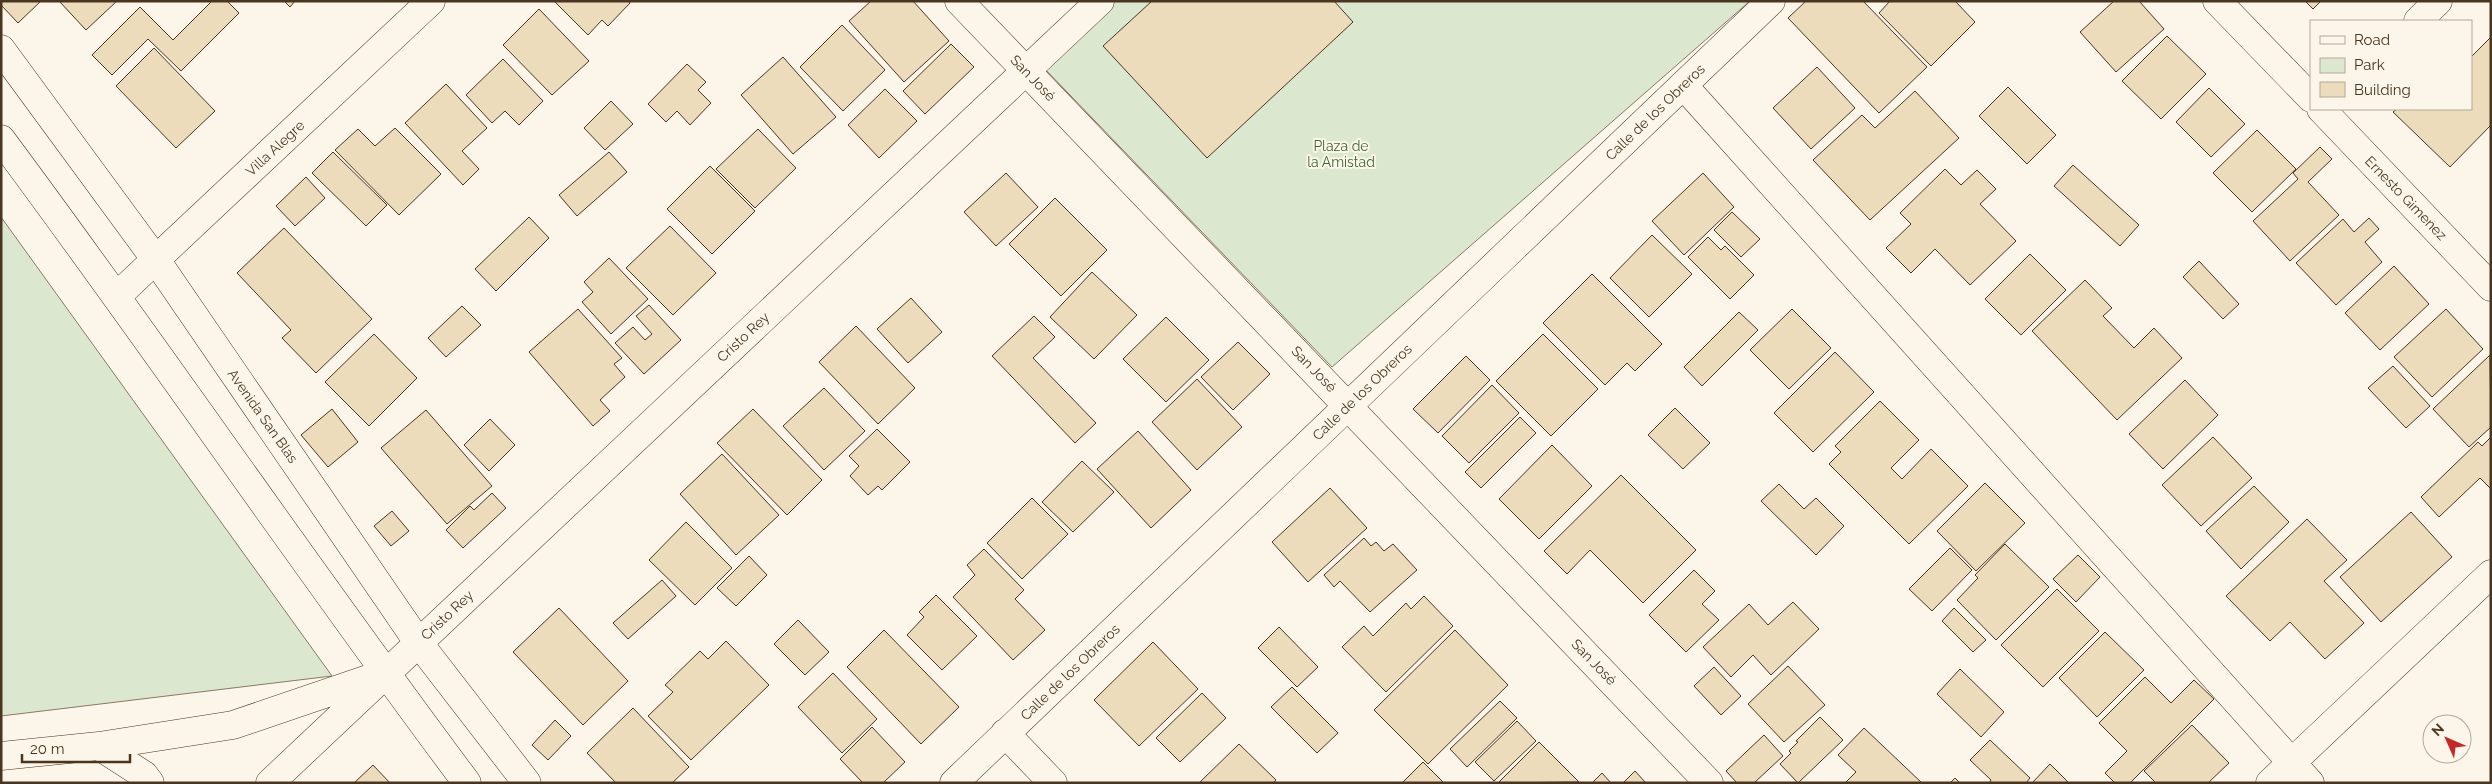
<svg xmlns="http://www.w3.org/2000/svg" width="2492" height="784" font-family="Raleway,sans-serif">
	<style>
		.green { fill: #dce7d0; stroke: #887966 }
		.building { fill: #ecdcbc; stroke: #4a3520 }
		.lines { fill: none; stroke-linecap: round; stroke-linejoin: round }
		.street-casing { stroke: #4a3520; stroke-width: 29 }
		.secondary-casing { stroke: #4a3520; stroke-width: 29 }
		.street { stroke: #fbf6e9; stroke-width: 28 }
		.secondary { stroke: #fbf6e9; stroke-width: 28 }
		.labels { text-anchor: middle; dominant-baseline: central; stroke-width: 4; stroke-linejoin: round; paint-order: stroke }
		.street-label { font-size: 14px; fill: #4a3520; stroke: #fbf6e9 }
		.park-label { font-size: 14px; fill: #436837; stroke: #fbf6e9 }
	</style>
	<rect width="100%" height="100%" fill="#fbf6e9"/>
	<path class="green" d="M1110 1H1750L1332 367 1042 66Z
		M1 217 332 676 1 716Z"/>
	<path class="building" d="M1 1H41L18 23 1 5Z
		M59 1H117L86 30Z
		M212 1H227L239 13 181 71 148 39 112 75 92 55 140 7 173 40Z
		M284 1H295L290 7Z
		M554 1H629L630 3 608 26 602 20 588 35Z
		M871 1H913L949 41 904 82 849 21Z
		M1152 1H1334L1353 22 1207 158 1103 46Z
		M1806 1H1863L1927 67 1879 113 1788 18Z
		M1890 1H1955L1975 22 1931 66 1879 13Z
		M2114 1H2139L2164 29 2116 72 2080 32Z
		M2305 1H2321L2313 9Z
		M539 9 589 61 552 95 503 45Z
		M842 25 885 70 843 111 800 67Z
		M2167 36 2206 74 2161 119 2122 81Z
		M2491 37V125L2450 167 2393 112 2397 109H2471V57Z
		M951 44 974 67 925 114 903 91Z
		M154 48 215 111 176 148 116 86Z
		M783 57 836 117 793 154 741 95Z
		M503 59 543 101 519 125 505 111 492 123 466 95Z
		M687 64 706 82 698 90 711 103 690 125 677 111 666 122 648 104Z
		M1817 67 1855 108 1811 149 1773 108Z
		M446 84 487 128 462 151 479 169 463 185 405 123Z
		M2008 87 2056 135 2027 164 1979 116Z
		M2209 88 2245 124 2211 157 2176 122Z
		M885 89 917 121 879 158 848 125Z
		M1915 91 1959 138 1870 220 1813 160 1862 115 1875 128Z
		M611 101 633 124 605 150 584 128Z
		M395 128 441 174 399 215 335 150 358 129 375 146Z
		M758 129 796 168 755 208 716 169Z
		M2257 130 2296 169 2252 212 2213 173Z
		M2320 147 2332 159 2308 182 2339 215 2290 261 2253 221 2298 179 2293 173Z
		M333 152 387 205 366 226 312 173Z
		M609 152 627 172 577 216 559 195Z
		M2073 165 2139 225 2120 246 2054 186Z
		M710 166 755 211 712 254 667 209Z
		M1945 169 1961 185 1977 170 1996 189 1980 204 2016 241 1970 285 1935 249 1911 273 1886 248 1911 224 1900 213Z
		M1006 173 1038 207 996 246 964 212Z
		M1703 173 1734 207 1684 255 1652 221Z
		M306 177 325 198 295 226 276 206Z
		M1055 198 1107 250 1061 296 1009 244Z
		M1732 212 1760 239 1741 257 1714 230Z
		M529 217 549 238 496 291 475 269Z
		M2369 218 2379 229 2365 242 2382 262 2336 305 2296 263 2343 219 2354 232Z
		M670 226 716 273 673 315 626 268Z
		M284 228 372 319 316 373 282 338 291 330 237 273Z
		M1652 235 1692 274 1649 317 1610 278Z
		M1708 237 1721 250 1725 246 1754 275 1730 299 1688 257Z
		M2030 254 2066 290 2021 335 1985 299Z
		M609 258 648 299 611 334 582 302 593 292 584 282Z
		M2199 261 2239 304 2223 319 2183 277Z
		M2394 266 2429 304 2380 350 2345 313Z
		M1092 272 1137 315 1094 359 1050 317Z
		M1592 274 1662 344 1635 371 1627 363 1605 385 1543 323Z
		M2085 280 2112 308 2103 316 2134 348 2154 328 2182 358 2117 420 2032 331Z
		M911 298 942 332 908 363 877 329Z
		M649 305 681 340 644 374 615 343 633 327 645 340 652 334 636 316Z
		M462 306 481 325 446 357 428 338Z
		M578 309 622 358 614 364 625 377 600 400 610 411 593 426 529 352Z
		M1792 309 1831 348 1789 389 1750 350Z
		M2446 309 2483 349 2432 397 2394 357Z
		M1739 312 1758 330 1702 386 1684 367Z
		M1034 316 1055 337 1033 358 1096 423 1075 443 992 356Z
		M1166 317 1209 360 1166 402 1123 359Z
		M856 326 915 388 878 424 819 362Z
		M374 334 417 378 369 426 325 382Z
		M1543 334 1598 389 1551 436 1496 381Z
		M1238 342 1270 374 1233 410 1201 377Z
		M1835 352 1874 392 1813 452 1774 413Z
		M2490 355 2491 427 2469 447 2433 409Z
		M1466 356 1490 380 1438 433 1413 409Z
		M2393 366 2430 406 2406 428 2368 388Z
		M1197 379 1242 427 1197 470 1152 422Z
		M2185 380 2218 415 2163 469 2129 434Z
		M1492 385 1519 413 1469 463 1442 436Z
		M824 388 865 431 824 470 783 426Z
		M1880 401 1919 440 1891 468 1902 479 1931 449 1968 486 1909 544 1829 464 1841 452 1835 446Z
		M1675 408 1710 443 1683 469 1648 435Z
		M332 409 358 442 328 467 301 435Z
		M753 409 822 480 787 515 717 443Z
		M426 410 492 486 447 524 381 448Z
		M1520 417 1536 433 1481 488 1465 472Z
		M490 419 515 445 489 471 464 445Z
		M877 429 910 462 882 490 878 486 868 495 850 476 859 466 849 456Z
		M1138 431 1191 490 1151 528 1097 469Z
		M2213 437 2252 478 2201 526 2162 485Z
		M2491 437V489L2480 478 2439 517 2421 497 2478 442 2482 446Z
		M1552 445 1592 486 1539 539 1499 499Z
		M722 454 779 515 736 555 680 494Z
		M1082 461 1114 492 1073 532 1042 502Z
		M1621 475 1696 550 1643 603 1590 550 1567 574 1544 551Z
		M1985 483 2025 523 1976 571 1937 531Z
		M1779 484 1804 509 1816 498 1844 526 1816 555 1761 501Z
		M2254 486 2289 522 2241 569 2206 531Z
		M1330 488 1367 528 1308 582 1272 542Z
		M492 493 506 508 463 548 446 530 470 506 474 510Z
		M1032 498 1068 534 1022 579 987 543Z
		M392 511 409 531 391 546 374 526Z
		M2411 512 2452 557 2381 622 2340 577Z
		M2307 519 2347 560 2324 581 2364 623 2325 659 2290 622 2270 641 2226 596Z
		M686 522 732 568 695 605 649 560Z
		M1364 538 1371 546 1376 542 1384 551 1393 544 1417 570 1370 612 1340 581 1334 587 1324 575Z
		M2005 544 2049 587 1996 640 1957 600 1978 578 1975 575Z
		M1950 548 1972 570 1932 611 1909 589Z
		M984 549 1024 590 1015 599 1045 630 1013 660 953 597 975 575 967 565Z
		M2078 555 2100 577 2076 602 2053 579Z
		M749 556 767 575 736 606 717 588Z
		M1694 570 1715 591 1702 604 1719 620 1686 652 1649 615Z
		M662 580 676 596 628 639 613 623Z
		M2057 589 2099 631 2043 687 2001 645Z
		M936 595 977 636 942 670 907 635 924 617 919 612Z
		M1424 596 1453 626 1386 692 1342 647 1364 626 1373 636 1406 603 1411 609Z
		M1793 602 1819 629 1771 675 1753 655 1731 677 1703 647 1749 604 1768 625Z
		M559 608 628 681 583 725 513 652Z
		M1954 608 1986 640 1973 652 1942 621Z
		M798 620 829 652 805 675 774 644Z
		M1279 627 1318 667 1297 687 1258 648Z
		M884 630 959 707 921 744 847 667Z
		M1455 630 1508 685 1428 764 1374 710Z
		M2105 632 2144 670 2097 717 2059 678Z
		M726 641 769 685 691 760 648 716 673 692 665 685 700 651 708 659Z
		M1153 642 1198 689 1139 746 1094 700Z
		M1788 666 1825 705 1784 742 1748 704Z
		M1714 667 1741 696 1721 715 1694 686Z
		M1960 669 2004 712 1981 737 1937 694Z
		M833 673 877 719 842 753 798 707Z
		M2145 677 2171 703 2194 680 2214 699 2130 783H2115L2105 773 2127 751 2099 723Z
		M1292 687 1338 733 1317 753 1271 707Z
		M1202 693 1226 718 1180 762 1156 738Z
		M1500 701 1517 718 1467 767 1450 749Z
		M633 708 689 767 672 783H616L587 753Z
		M1820 717 1843 740 1798 783 1780 764 1791 753 1789 751 1798 742 1796 741Z
		M555 720 571 736 548 760 532 745Z
		M1517 721 1536 741 1494 781 1475 762Z
		M2192 725 2229 763 2208 783H2156L2144 771Z
		M872 727 905 762 883 783H863L840 759Z
		M1864 728 1922 783H1845L1856 772 1838 755Z
		M1764 735 1783 756 1754 783H1737L1726 771Z
		M1990 740 2030 778 2026 783H1989L1991 780 1970 760Z
		M1539 742 1579 782 1498 783Z
		M1239 744 1276 780 1273 783H1199Z
		M1423 762 1444 783H1402Z
		M2050 764 2069 783H2032Z
		M373 765 390 783H354Z
		M1635 771 1646 783H1623Z
		M1602 773 1611 783H1592Z
		M1955 778 1960 783H1950Z"/>
	<g class="lines">
		<defs>
			<path id="street" d="M959 1 1709 783
				M2217 1 2311 98
				M2418 21 2438 1
				M1683 85 2310 783
				M2321 109 2491 287
				M118 295 431 1
				M1005 733 1053 783
				M99 746 144 775 150 783
				M1 756 99 746 233 725 377 676
				M270 783 1100 1
				M954 783 1771 1
				M2270 783 2491 574"/>
			<path id="secondary" d="M1 49 156 260 418 642 527 783
				M1 139C159 351 308 571 467 783"/>
		</defs>
		<use href="#street" class="street-casing"/>
		<use href="#secondary" class="secondary-casing"/>
		<use href="#street" class="street"/>
		<use href="#secondary" class="secondary"/>
	</g>
	<g class="labels">
		<g class="street-label">
			<text transform="translate(1033 78) rotate(46)">San José</text>
			<text transform="translate(1655 112) rotate(-44)">Calle de los Obreros</text>
			<text transform="translate(275 148) rotate(-43)">Villa Alegre</text>
			<text transform="translate(2406 198) rotate(46)">Ernesto Gimenez</text>
			<text transform="translate(743 337) rotate(-43)">Cristo Rey</text>
			<text transform="translate(1314 369) rotate(46)">San José</text>
			<text transform="translate(1362 392) rotate(-44)">Calle de los Obreros</text>
			<text transform="translate(263 416) rotate(55)">Avenida San Blas</text>
			<text transform="translate(447 615) rotate(-43)">Cristo Rey</text>
			<text transform="translate(1594 662) rotate(46)">San José</text>
			<text transform="translate(1070 672) rotate(-44)">Calle de los Obreros</text>
		</g>
		<g class="park-label">
			<text x="1341" y="146">Plaza de<tspan x="1341" dy="16">la Amistad</tspan></text>
		</g>
	</g>
	<rect width="2492" height="784" fill="none" stroke="#4a3520" stroke-width="5"/>
	<rect x="2310" y="20" width="162" height="90" fill="#fbf6e9" stroke="#b4a999"/>
	<rect x="2320" y="36" width="25" height="8" fill="#fbf6e9" stroke="#b4a999"/>
	<text x="2354" y="45" font-size="15" fill="#4a3520">Road</text>
	<rect x="2320" y="58" width="25" height="15" fill="#dce7d0" stroke="#b4a999"/>
	<text x="2354" y="70" font-size="15" fill="#4a3520">Park</text>
	<rect x="2320" y="82" width="25" height="15" fill="#ecdcbc" stroke="#b4a999"/>
	<text x="2354" y="95" font-size="15" fill="#4a3520">Building</text>
	<g transform="translate(2447 739) rotate(315)"><circle r="24" fill="#fbf6e9" stroke="#b4a999"/>
	<path d="M0-4L9 19L0 12L-9 19Z" fill="#c62828"/>
	<text y="-8" font-size="14" font-weight="bold" text-anchor="middle" fill="#4a3520">N</text>
	</g>
	<path d="M22 754v8h108v-8" fill="none" stroke="#4a3520" stroke-width="2.5"/>
	<text x="30" y="754" font-size="15" fill="#4a3520" stroke="#fbf6e9" stroke-width="4" paint-order="stroke">20 m</text>
</svg>
